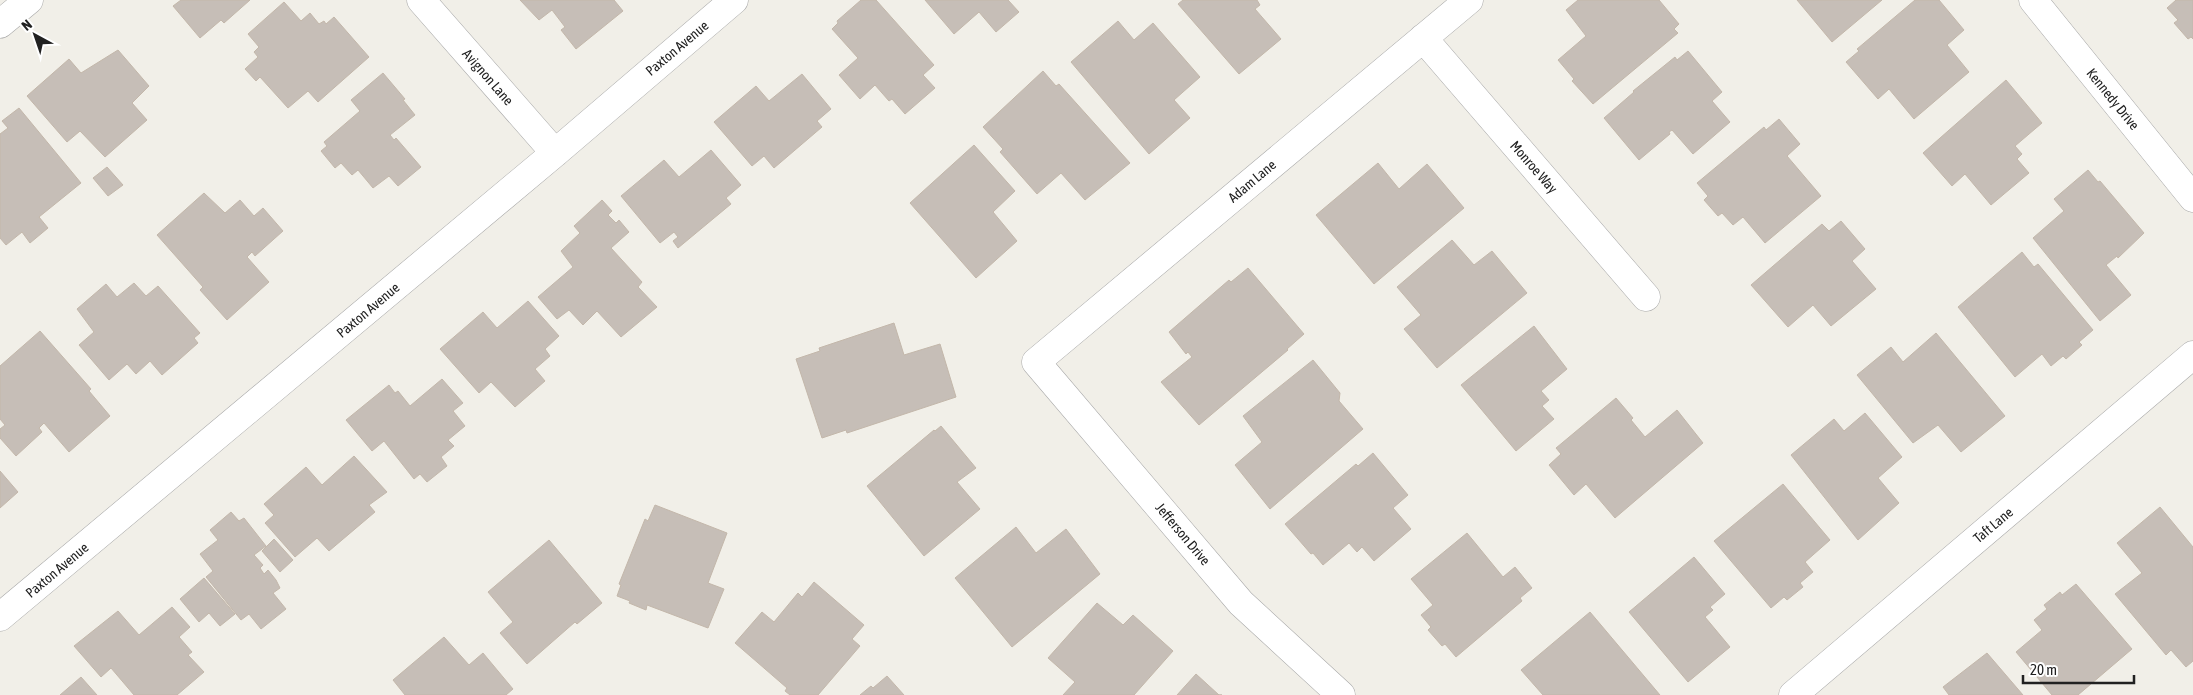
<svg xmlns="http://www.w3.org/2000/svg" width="2193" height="695" font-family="'Asap Condensed',sans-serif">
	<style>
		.building { fill: #c6beb7; stroke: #c3b7aa }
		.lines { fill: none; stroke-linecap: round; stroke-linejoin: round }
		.minor-casing { stroke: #a8a8a8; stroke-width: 29 }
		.minor { stroke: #fff; stroke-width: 28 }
		.labels { text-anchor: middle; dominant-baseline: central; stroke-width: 4.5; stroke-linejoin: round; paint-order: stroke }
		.street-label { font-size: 14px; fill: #212121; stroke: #fff }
	</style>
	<rect width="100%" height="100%" fill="#f1efe8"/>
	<path class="building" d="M181 0H250L224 23 221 20 200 38 173 6Z
		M520 0H614L623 11 576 49 561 30 565 27 552 10 539 20Z
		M861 0H876L934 65 923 75 935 88 905 114 892 99 889 101 875 85 860 99 839 75 858 58 832 29 838 23 837 21Z
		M925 0H1008L1019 12 996 32 979 12 954 34Z
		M1183 0H1257L1260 5 1255 9 1281 39 1239 74 1178 4Z
		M1578 0H1659L1679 24 1674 29 1678 33 1593 104 1572 81 1574 79 1558 60 1586 36 1566 10Z
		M1797 0H1882L1832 42Z
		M1915 0H1939L1964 30 1947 45 1969 72 1914 119 1889 89 1878 99 1846 62 1859 51 1857 49Z
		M2176 0H2193V39L2191 37 2188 39 2174 23 2178 20 2167 8Z
		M284 2 301 21 310 13 319 24 324 21 326 24 334 17 369 57 318 102 308 91 288 108 260 77 256 81 245 69 258 57 254 52 259 47 248 34Z
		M1118 21 1134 40 1153 23 1200 77 1174 100 1190 118 1149 154 1071 62Z
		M118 50 149 86 132 103 147 120 105 157 80 131 67 142 27 96 69 59 81 73Z
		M1688 51 1722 92 1712 101 1730 122 1693 154 1672 130 1669 132 1670 134 1639 160 1604 118 1634 92 1633 91 1675 57 1677 60Z
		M1043 71 1056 86 1059 84 1130 163 1085 200 1061 173 1037 194 1000 152 1003 149 983 127Z
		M383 73 405 99 403 100 415 115 390 135 394 140 396 138 421 167 398 186 389 176 373 188 358 170 352 175 341 163 335 168 321 151 327 146 324 142 360 111 351 100Z
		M802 74 831 109 817 121 822 127 774 168 764 156 752 166 714 122 756 86 769 101Z
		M2006 80 2042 123 2015 146 2022 154 2017 159 2029 173 1991 205 1965 174 1952 186 1923 153Z
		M19 108 81 183 39 217 48 228 30 243 22 232 6 245 0 238V134L8 128 2 121Z
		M1779 119 1800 144 1787 156 1821 196 1765 243 1743 217 1733 225 1722 213 1718 216 1704 200 1708 196 1697 183 1764 127 1766 130Z
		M974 145 1015 191 993 212 1017 241 976 278 910 203Z
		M711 150 741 185 726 198 731 204 678 248 673 241 678 237 674 232 660 243 621 196 664 160 679 177Z
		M1378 163 1399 189 1427 164 1464 208 1374 284 1316 215Z
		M107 167 123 185 108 196 93 178Z
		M2088 170 2098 182 2100 181 2144 233 2118 258 2117 256 2106 265 2131 295 2100 321 2033 238 2064 211 2054 199Z
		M204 193 225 213 240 200 254 216 263 208 283 231 255 256 252 252 247 257 269 282 227 320 200 290 203 287 157 235Z
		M602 200 612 211 608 215 616 223 619 220 629 232 611 248 642 282 638 287 657 307 621 337 597 311 583 325 569 310 557 319 538 297 573 267 561 251 580 233 574 226Z
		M1841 221 1865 249 1852 261 1876 289 1831 326 1813 305 1788 327 1751 285 1822 224 1829 231Z
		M1452 240 1474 265 1492 251 1527 293 1437 368 1404 329 1421 315 1397 287Z
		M2022 252 2034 267 2038 264 2093 330 2079 342 2082 345 2066 359 2063 356 2051 366 2042 354 2015 377 1958 307Z
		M1248 268 1304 334 1287 349 1288 350 1199 425 1161 382 1192 357 1188 352 1186 354 1169 332 1229 280 1231 282Z
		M134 283 146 296 158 286 200 333 194 338 198 343 162 375 150 361 136 374 127 364 109 380 79 345 94 332 77 309 106 284 117 297Z
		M528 301 559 336 545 349 550 356 535 369 545 381 515 407 491 382 479 393 440 349 483 312 497 328Z
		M894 323 904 355 940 344 956 397 847 433 846 430 822 438 796 359 820 351 819 348Z
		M1534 326 1567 369 1541 391 1549 400 1542 406 1554 419 1516 451 1461 385Z
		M40 331 91 389 89 391 110 416 69 452 44 423 39 428 42 432 16 456 0 438V429L5 425 0 419V366Z
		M1936 333 2005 416 1961 452 1938 425 1913 443 1857 375 1891 347 1903 362Z
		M1313 360 1340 393 1339 401 1363 429 1270 509 1235 465 1262 442 1243 416Z
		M442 379 463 403 453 411 465 426 448 440 454 446 441 457 447 466 427 482 420 474 414 479 384 441 372 451 346 420 389 385 395 393 398 391 410 406Z
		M1616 398 1633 418 1631 420 1645 437 1677 410 1703 443 1615 518 1586 484 1574 495 1549 465 1561 454 1556 448Z
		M1865 413 1902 457 1878 478 1899 503 1858 540 1791 455 1834 419 1844 431Z
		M941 426 976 468 957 482 980 509 924 556 867 486 934 430 935 431Z
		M1373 453 1408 495 1393 508 1411 529 1374 561 1362 547 1357 552 1349 543 1323 565 1313 553 1311 554 1285 524 1356 464 1358 466Z
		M354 456 387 492 369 505 375 512 329 551 317 538 295 557 265 523 274 515 264 504 306 467 322 485Z
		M0 471 18 492 0 508Z
		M1783 484 1830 540 1805 562 1813 572 1800 583 1803 587 1787 600 1784 597 1771 608 1714 541Z
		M655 505 727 533 708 583 724 589 708 628 647 605 646 610 629 603 630 601 617 596 621 585 619 584 645 519 648 521Z
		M2160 507 2193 547V661L2186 667 2171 650 2166 655 2115 594 2142 573 2117 543Z
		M231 512 239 521 244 518 266 546 254 555 263 565 260 568 264 574 268 570 276 580 280 588 273 593 286 609 261 629 249 614 241 620 206 577 213 571 200 554 218 540 210 530Z
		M1016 527 1036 553 1066 529 1100 574 1012 647 955 578Z
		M1467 533 1503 577 1515 567 1532 588 1520 598 1522 601 1456 657 1445 644 1442 646 1428 630 1431 627 1421 615 1433 605 1411 579Z
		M274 539 293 560 280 572 262 551Z
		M549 540 602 603 577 624 575 622 527 664 500 633 513 622 488 592Z
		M1694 557 1725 594 1710 607 1713 610 1705 617 1730 647 1688 682 1629 612Z
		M204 578 235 614 220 626 209 613 199 622 180 599Z
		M814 582 864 625 852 639 860 646 818 695H790L785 691 787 688 735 643 762 612 774 622 798 593 802 597Z
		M2076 584 2132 649 2078 695H2052L2016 652 2042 630 2034 620 2047 609 2044 605 2060 592 2062 595Z
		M1097 603 1123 625 1133 615 1173 651 1134 695H1063L1075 682 1048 658Z
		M172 607 190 627 179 637 192 652 188 655 204 672 177 695H134L111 668 101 677 74 646 118 611 139 635Z
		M1590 612 1660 695H1543L1521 670Z
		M444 637 469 665 483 653 513 689 506 695H405L393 680Z
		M1987 653 2023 695H1949L1943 687Z
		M1196 674 1219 695H1222H1177Z
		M887 676 904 695H860L871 686 873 688Z
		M81 677 97 695H60Z"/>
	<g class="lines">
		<defs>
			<path id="minor" d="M421 0 555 153
				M2033 0 2193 198
				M0 24 29 0
				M1423 38 1646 297
				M0 617 555 153 734 0
				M1341 695 1241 603 1036 362 1469 0
				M1793 695 2193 355"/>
		</defs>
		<use href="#minor" class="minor-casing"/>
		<use href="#minor" class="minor"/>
	</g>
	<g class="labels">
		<g class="street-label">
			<text transform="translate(677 48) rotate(-40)">Paxton Avenue</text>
			<text transform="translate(488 77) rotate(49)">Avignon Lane</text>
			<text transform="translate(2113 99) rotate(51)">Kennedy Drive</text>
			<text transform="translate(1534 167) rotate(49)">Monroe Way</text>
			<text transform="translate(1252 181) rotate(-40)">Adam Lane</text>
			<text transform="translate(368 310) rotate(-40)">Paxton Avenue</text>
			<text transform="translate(1993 525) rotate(-40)">Taft Lane</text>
			<text transform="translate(1183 534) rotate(50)">Jefferson Drive</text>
			<text transform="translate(57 570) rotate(-40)">Paxton Avenue</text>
		</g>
	</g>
	<g transform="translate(35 35) rotate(320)" stroke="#ffffff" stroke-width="4" paint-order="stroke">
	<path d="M0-4L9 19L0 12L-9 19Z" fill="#212121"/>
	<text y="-8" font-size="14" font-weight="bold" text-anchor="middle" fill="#212121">N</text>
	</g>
	<path d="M2023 675v8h111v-8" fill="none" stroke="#212121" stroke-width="2.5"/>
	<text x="2030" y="675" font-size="15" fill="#212121" stroke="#ffffff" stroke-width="4" paint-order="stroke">20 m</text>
</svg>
